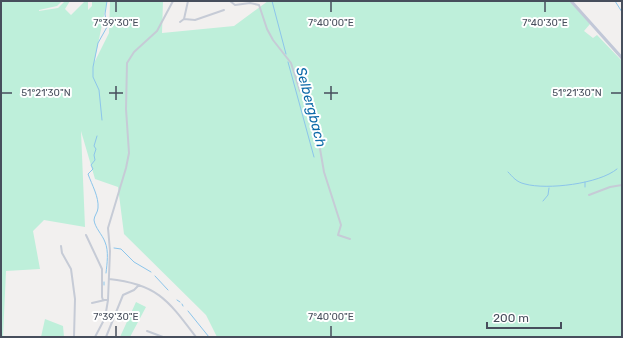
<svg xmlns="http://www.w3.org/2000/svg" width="623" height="338" font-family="Rubik,sans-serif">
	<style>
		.green { fill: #beefda }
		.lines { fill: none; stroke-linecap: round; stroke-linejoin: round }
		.stream { stroke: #8cc5eb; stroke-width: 1 }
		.street { stroke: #c6cbd6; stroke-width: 2 }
		.secondary { stroke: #c2c8d8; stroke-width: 3 }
		.ticks { fill: none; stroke: #474e5c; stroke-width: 1.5 }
		.labels { text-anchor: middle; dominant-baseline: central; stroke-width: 4; stroke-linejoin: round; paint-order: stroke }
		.water-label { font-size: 14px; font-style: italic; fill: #0e6aa9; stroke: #fff }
		.ticks-label { font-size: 10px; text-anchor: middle; fill: #474e5c; stroke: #fff; stroke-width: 4; stroke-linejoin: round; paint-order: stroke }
	</style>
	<rect width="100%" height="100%" fill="#f2f0ef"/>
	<path class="green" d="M1 1H62L57 6 39 10V11L58 8 65 1H70L65 9 71 15 85 1H88V10L92 6V1H107L94 63 109 33 110 1H163L162 33 234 26 268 1H570L590 24 584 31 593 38 597 35 622 61V337H217L206 315 124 234 118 187 95 179 81 131 85 227 44 220 33 231 40 269 6 271 3 337H1Z
		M136 302 146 307 130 337H120Z
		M45 319 63 326 64 337H41Z"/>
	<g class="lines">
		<path class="stream" d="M272 1 286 54
			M615 1 622 12
			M288 62 314 157
			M102 120 99 90 93 77V67L98 43 107 27 105 14 107 1
			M97 136 94 146 96 149 94 155 95 160 91 165 93 169 88 174C92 185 99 197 98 208 98 212 94 216 94 220 95 228 102 234 105 242 109 251 107 264 106 273
			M508 172C513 177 516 182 525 184 547 190 599 184 617 169
			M585 187V182
			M543 201 548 195 549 188
			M114 248 121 249 134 262 151 272
			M155 276 168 290
			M104 282V285
			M177 300 180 302
			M182 304 183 306
			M188 311 209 337"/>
		<path class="street" d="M230 1 235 5 250 3 259 5 267 29 273 40 291 63 300 91 309 100 314 114 324 172 341 225 338 235 350 239
			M184 19 195 20 224 10
			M180 22 184 19 188 1
			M589 195 610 187 622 185
			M86 235 102 269V297L103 300H108
			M61 246 62 253 71 269 75 299 74 337
			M109 279C157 284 168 300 196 337
			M92 303 105 300
			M147 331 163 337
			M95 337 105 318 108 300 110 251 108 228 126 168 129 153 126 109 127 63 134 52 157 31 173 1
			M106 337 123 295 134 290 139 285"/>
		<path class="secondary" d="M571 1 622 58"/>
	</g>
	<path class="ticks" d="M116 2V12M331 2V12M545 2V12M116 86V100M331 86V100M2 93H12M109 93H123M324 93H338M611 93H621M116 326V336M331 326V336"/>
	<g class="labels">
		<g class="water-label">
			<text transform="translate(311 107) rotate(75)">Selbergbach</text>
		</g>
	</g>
	<g class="ticks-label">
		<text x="116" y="26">7°39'30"E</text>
		<text x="331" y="26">7°40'00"E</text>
		<text x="545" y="26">7°40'30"E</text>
		<text x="46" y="96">51°21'30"N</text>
		<text x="577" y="96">51°21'30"N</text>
		<text x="116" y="320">7°39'30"E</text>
		<text x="331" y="320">7°40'00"E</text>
	</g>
	<rect width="623" height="338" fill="none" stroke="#474e5c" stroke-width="4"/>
	<path d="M487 322v6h74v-6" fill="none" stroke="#474e5c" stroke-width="2"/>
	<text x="493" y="322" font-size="12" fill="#474e5c" stroke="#ffffff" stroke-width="3" paint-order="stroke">200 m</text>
</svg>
